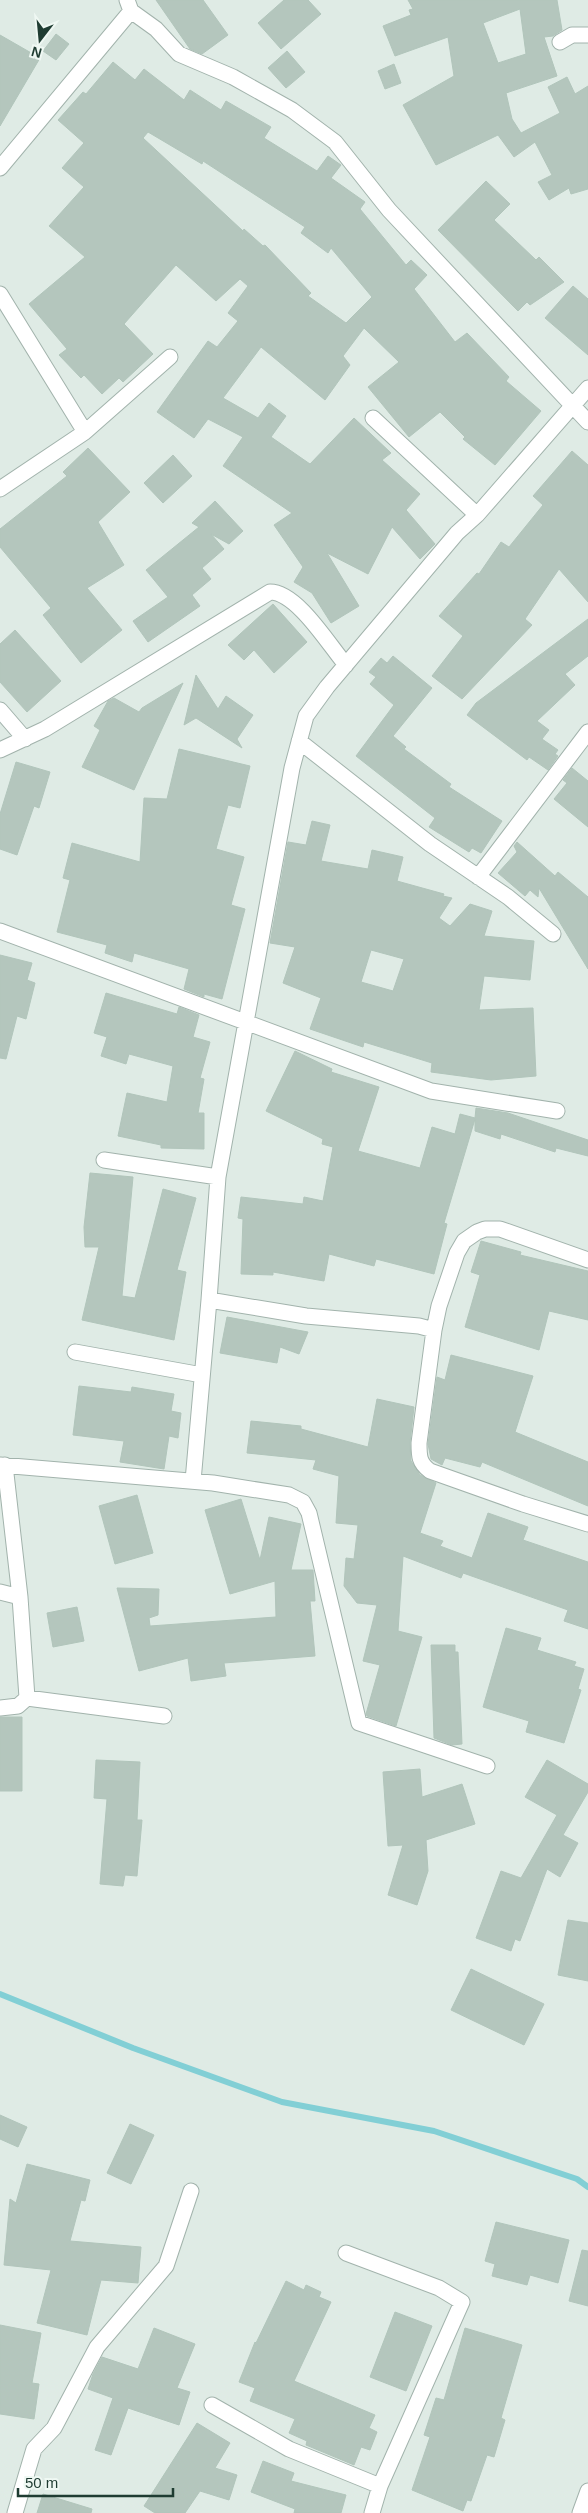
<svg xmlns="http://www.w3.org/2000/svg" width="588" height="2513" font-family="Arial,sans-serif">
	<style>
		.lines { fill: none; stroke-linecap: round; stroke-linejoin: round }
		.stream { stroke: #82cfd5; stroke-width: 6 }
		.building { fill: #b4c6bd; stroke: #b1c5bb; fill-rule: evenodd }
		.minor-casing { stroke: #a2b3ac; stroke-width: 17 }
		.minor { stroke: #fff; stroke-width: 15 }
	</style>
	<rect width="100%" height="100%" fill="#dfebe5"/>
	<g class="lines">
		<path class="stream" d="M0 1994 133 2048 282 2102 434 2131 577 2179 588 2187"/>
	</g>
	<path class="building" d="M156 0H203L228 35 202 54 190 49Z
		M284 0H308L321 14 281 49 258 23Z
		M408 0H557L562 30 553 36 544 37 557 76 506 93 512 119 521 133 560 113 548 87 567 77 575 94 588 86V189L571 194 569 188 549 200 538 182 552 175 535 142 514 157 498 135 436 165 403 105 454 76 448 37 395 56 383 26 411 15 409 10 413 9ZM520 9 526 54 498 63 483 23Z
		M56 34 69 44 56 60 43 51Z
		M0 35 40 58 0 126Z
		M287 51 305 72 286 88 268 68Z
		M113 62 135 80 144 69 184 100 190 90 221 110 226 101 271 127 264 138 317 171 328 156 341 165 331 178 365 202 360 209 406 265 411 260 427 275 414 289 455 342 467 333 509 377 506 381 541 411 495 465 463 439 465 437 440 412 409 437 368 387 399 362 364 328 343 356 350 365 325 400 261 347 223 398 258 418 269 403 286 416 271 437 310 464 354 418 391 453 382 460 420 494 406 510 435 544 420 559 392 527 368 574 327 553 359 606 331 623 312 593 294 582 303 567 274 525 292 513 223 466 243 437 208 419 194 438 157 412 208 341 217 347 238 321 228 313 248 286 240 279 216 301 176 265 124 324 153 354 123 382 119 378 102 394 84 375 81 378 59 355 67 349 29 304 85 257 49 226 84 187 62 168 84 143 58 120 83 92 86 94ZM148 132 202 164 203 161 305 227 301 233 328 253 331 248 372 297 346 323 308 296 311 293 265 245 263 246 244 229 243 231 143 138Z
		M394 64 401 83 385 89 378 71Z
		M486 181 510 204 494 220 536 260 539 257 564 282 530 305 527 302 518 311 438 230Z
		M573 286 588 299V355L545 318Z
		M88 448 130 492 98 522 124 565 87 588 122 630 81 663 43 615 51 608 0 547V529L67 476 63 472Z
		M572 451 588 465V602L559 569 525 619 532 625 462 699 432 676 463 636 439 616 477 573 479 574 501 542 509 547 543 505 533 496Z
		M173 455 192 476 163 503 144 483Z
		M215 501 243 531 229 544 211 534 224 549 202 568 211 579 192 595 200 606 148 642 133 621 168 597 146 570 199 527 192 523Z
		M273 604 307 642 274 673 254 650 244 660 228 645Z
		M588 619V656L565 674 575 685 537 721 549 730 542 739 558 750 555 754 558 756 548 770 529 757 527 760 467 715 476 703Z
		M15 630 61 681 27 712 0 682V644Z
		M393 656 432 688 393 736 406 747 404 749 451 784 449 787 502 821 481 853 472 848 469 852 429 827 435 818 356 756 394 705 370 684 376 677 369 672 381 658 387 663Z
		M196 675 218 709 226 696 253 715 237 739 242 748 196 718 184 725Z
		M183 683 134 790 82 767 100 730 94 726 108 701 114 698 139 712 142 708Z
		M179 749 250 766 240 808 228 805 216 849 244 857 231 905 245 909 222 999 204 994V997L184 989 189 969 134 953 132 962 105 953 107 945 57 932 70 880 63 878 72 843 140 862 144 798 167 799Z
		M16 762 50 772 39 808 34 806 17 855 0 849V814Z
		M572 768 588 781V827L554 799 567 783 563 780Z
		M312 821 330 825 321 861 368 869 372 850 403 857 397 881 444 894 443 896 452 898 439 918 450 926 470 904 492 911 484 936 534 941 530 980 484 976 479 1010 533 1008 536 1076 491 1080 431 1072 432 1063 364 1042 363 1047 310 1029 321 998 283 983 295 947 270 943 288 842 306 845ZM371 950 404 959 393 991 361 982Z
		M517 842 555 876 558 872 588 897V969L539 888 538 897 530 890 525 896 498 873 517 852 514 846Z
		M0 955 32 963 27 980 35 983 26 1019 17 1016 6 1059 0 1058Z
		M106 993 177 1014 179 1007 199 1015 193 1037 210 1042 200 1078 204 1079 198 1113H204V1149L161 1148V1145L118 1136 127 1093 167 1102 173 1066 129 1054 126 1064 101 1056 107 1037 94 1033Z
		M295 1051 332 1069 331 1072 379 1087 358 1151 420 1168 432 1127 455 1134 460 1114 475 1118 476 1108 508 1113 588 1140V1156L556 1148 555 1152 501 1134 500 1139 475 1131V1119L444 1223 447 1224 434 1274 376 1259 374 1266 329 1254 324 1281 273 1272V1275L241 1274 243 1219 238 1218 241 1197 303 1204 304 1197 323 1201 333 1147 322 1144 323 1139 266 1111Z
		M90 1173 133 1177 122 1296 135 1298 163 1189 196 1198 177 1270 186 1272 174 1340 82 1320 99 1247H85L84 1227Z
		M481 1241 521 1252 520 1255 588 1271V1320L549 1311 539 1350 465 1327 480 1275 471 1272Z
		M227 1317 308 1332 299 1354 280 1347 277 1363 220 1353Z
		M451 1355 533 1376 515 1432 588 1462V1506L482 1462 480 1467 445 1458 442 1465 431 1459 428 1444 437 1377 445 1380Z
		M79 1386 131 1392 132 1387 174 1394 171 1411 181 1413 178 1438 169 1436 164 1469 120 1462 124 1441 73 1435Z
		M377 1399 414 1407 410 1443 411 1461 420 1475 436 1483 420 1533 443 1541 440 1546 472 1558 488 1513 528 1527 523 1540 588 1562V1629L564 1621 568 1610 463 1573 461 1578 403 1556 398 1631 422 1637 396 1726 367 1716 366 1714 380 1665 363 1661 377 1605 357 1603 344 1586 346 1558 354 1559 358 1525 336 1523 339 1476 313 1469 316 1460 247 1453 251 1421 301 1426V1429L368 1447Z
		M137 1495 153 1553 115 1564 99 1506Z
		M241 1499 260 1560 269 1517 301 1524 291 1570H313L315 1601H310L315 1656 224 1663 226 1676 191 1681 188 1658 139 1671 117 1588 159 1589 158 1615 149 1618 150 1626 276 1617 275 1581 230 1594 205 1510Z
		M77 1607 84 1641 53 1647 47 1613Z
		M506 1628 541 1638 537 1650 576 1662 574 1666 584 1669 578 1689 581 1690 564 1743 526 1732 529 1721 483 1707Z
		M431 1645H455V1652H458L462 1744 452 1745 434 1738Z
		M0 1717H22V1791H0Z
		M96 1760 140 1762 137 1820H142L137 1876 125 1875 123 1886 100 1884 107 1799 94 1798Z
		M547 1760 588 1784V1792L563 1835 578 1843 560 1877 547 1869 520 1941 515 1939 511 1951 476 1938 501 1871 521 1878 557 1815 525 1797Z
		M420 1769 422 1797 462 1784 475 1824 426 1840 428 1871 417 1905 388 1895 403 1845 388 1846 383 1772Z
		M568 1920 588 1923V1981L558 1975Z
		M471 1969 544 2004 524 2045 451 2010Z
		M0 2115 27 2127 18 2147 0 2139Z
		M130 2124 154 2135 131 2184 107 2173Z
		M27 2164 90 2180 85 2201 81 2200 70 2241 141 2247 138 2283 101 2280 87 2335 37 2323 51 2270 4 2265 10 2199 16 2203Z
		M496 2222 569 2240 558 2283 530 2275 527 2285 492 2276 495 2264 485 2261Z
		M582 2250 588 2251V2306L569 2301Z
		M286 2281 304 2290 306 2285 321 2292 319 2297 331 2302 294 2381 375 2415 369 2428 377 2432 370 2450 361 2447 354 2465 306 2445 307 2441 289 2433 295 2419 250 2401 255 2388 239 2382 255 2342 256 2343Z
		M395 2312 432 2326 406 2391 370 2377Z
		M0 2325 41 2333 32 2383 39 2384 34 2419 0 2414Z
		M154 2328 195 2344 177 2388 190 2392 179 2425 128 2408 111 2455 95 2450 113 2398 88 2389 93 2374 102 2357 138 2369Z
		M465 2328 522 2345 501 2418 505 2420 494 2457 487 2455 471 2501 467 2500 463 2511 412 2490 430 2437 424 2435 436 2398 444 2400Z
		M197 2423 230 2443 215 2468 237 2475 229 2500 200 2491 185 2513H155L144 2506Z
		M263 2461 294 2473 291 2481 346 2495 341 2513H294L295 2509 251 2492Z
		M43 2494 92 2509 91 2513H37Z"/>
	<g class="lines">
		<defs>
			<path id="minor" d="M127 0 131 11 156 29 179 54 233 77 292 110 335 142 389 210 588 422
				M560 42 572 35H588
				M0 168 131 11
				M0 294 85 432
				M373 418 477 515
				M0 489 85 432 170 357
				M0 710 25 739
				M299 741 430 844 508 897 553 934
				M0 750 45 729 270 592C297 592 329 645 346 665
				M478 877 588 732
				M0 931 431 1091 557 1111
				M104 1160 218 1177
				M588 1260 500 1229H485L477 1232 464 1241 457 1253 439 1306 434 1330 419 1443C419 1456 419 1463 430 1471L523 1504 588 1524
				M209 1300 306 1316 419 1326 434 1330
				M75 1352 202 1375
				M0 1465 213 1483 289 1495 303 1502 309 1513 359 1723 487 1766
				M193 1481 209 1300 218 1177 292 768 306 716 327 687 457 533 477 515 588 388
				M0 1592 20 1597
				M27 1698 164 1716
				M0 1708 18 1706 27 1698 20 1597 5 1465
				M346 2253 439 2288 462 2302 380 2486 372 2513
				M212 2405 289 2449 380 2486
				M15 2513 34 2449 54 2428 97 2347 166 2266 191 2191
				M580 2513 588 2491"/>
		</defs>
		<use href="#minor" class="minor-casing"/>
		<use href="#minor" class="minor"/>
	</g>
	<g transform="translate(40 40) rotate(196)" stroke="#eff8f3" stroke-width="4" paint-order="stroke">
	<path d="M0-4L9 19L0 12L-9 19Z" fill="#1f3c32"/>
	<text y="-8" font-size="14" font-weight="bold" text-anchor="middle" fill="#1f3c32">N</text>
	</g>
	<path d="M18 2488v8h155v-8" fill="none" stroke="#1f3c32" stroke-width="2.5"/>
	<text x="25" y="2488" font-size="15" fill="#1f3c32" stroke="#eff8f3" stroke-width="4" paint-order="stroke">50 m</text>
</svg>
